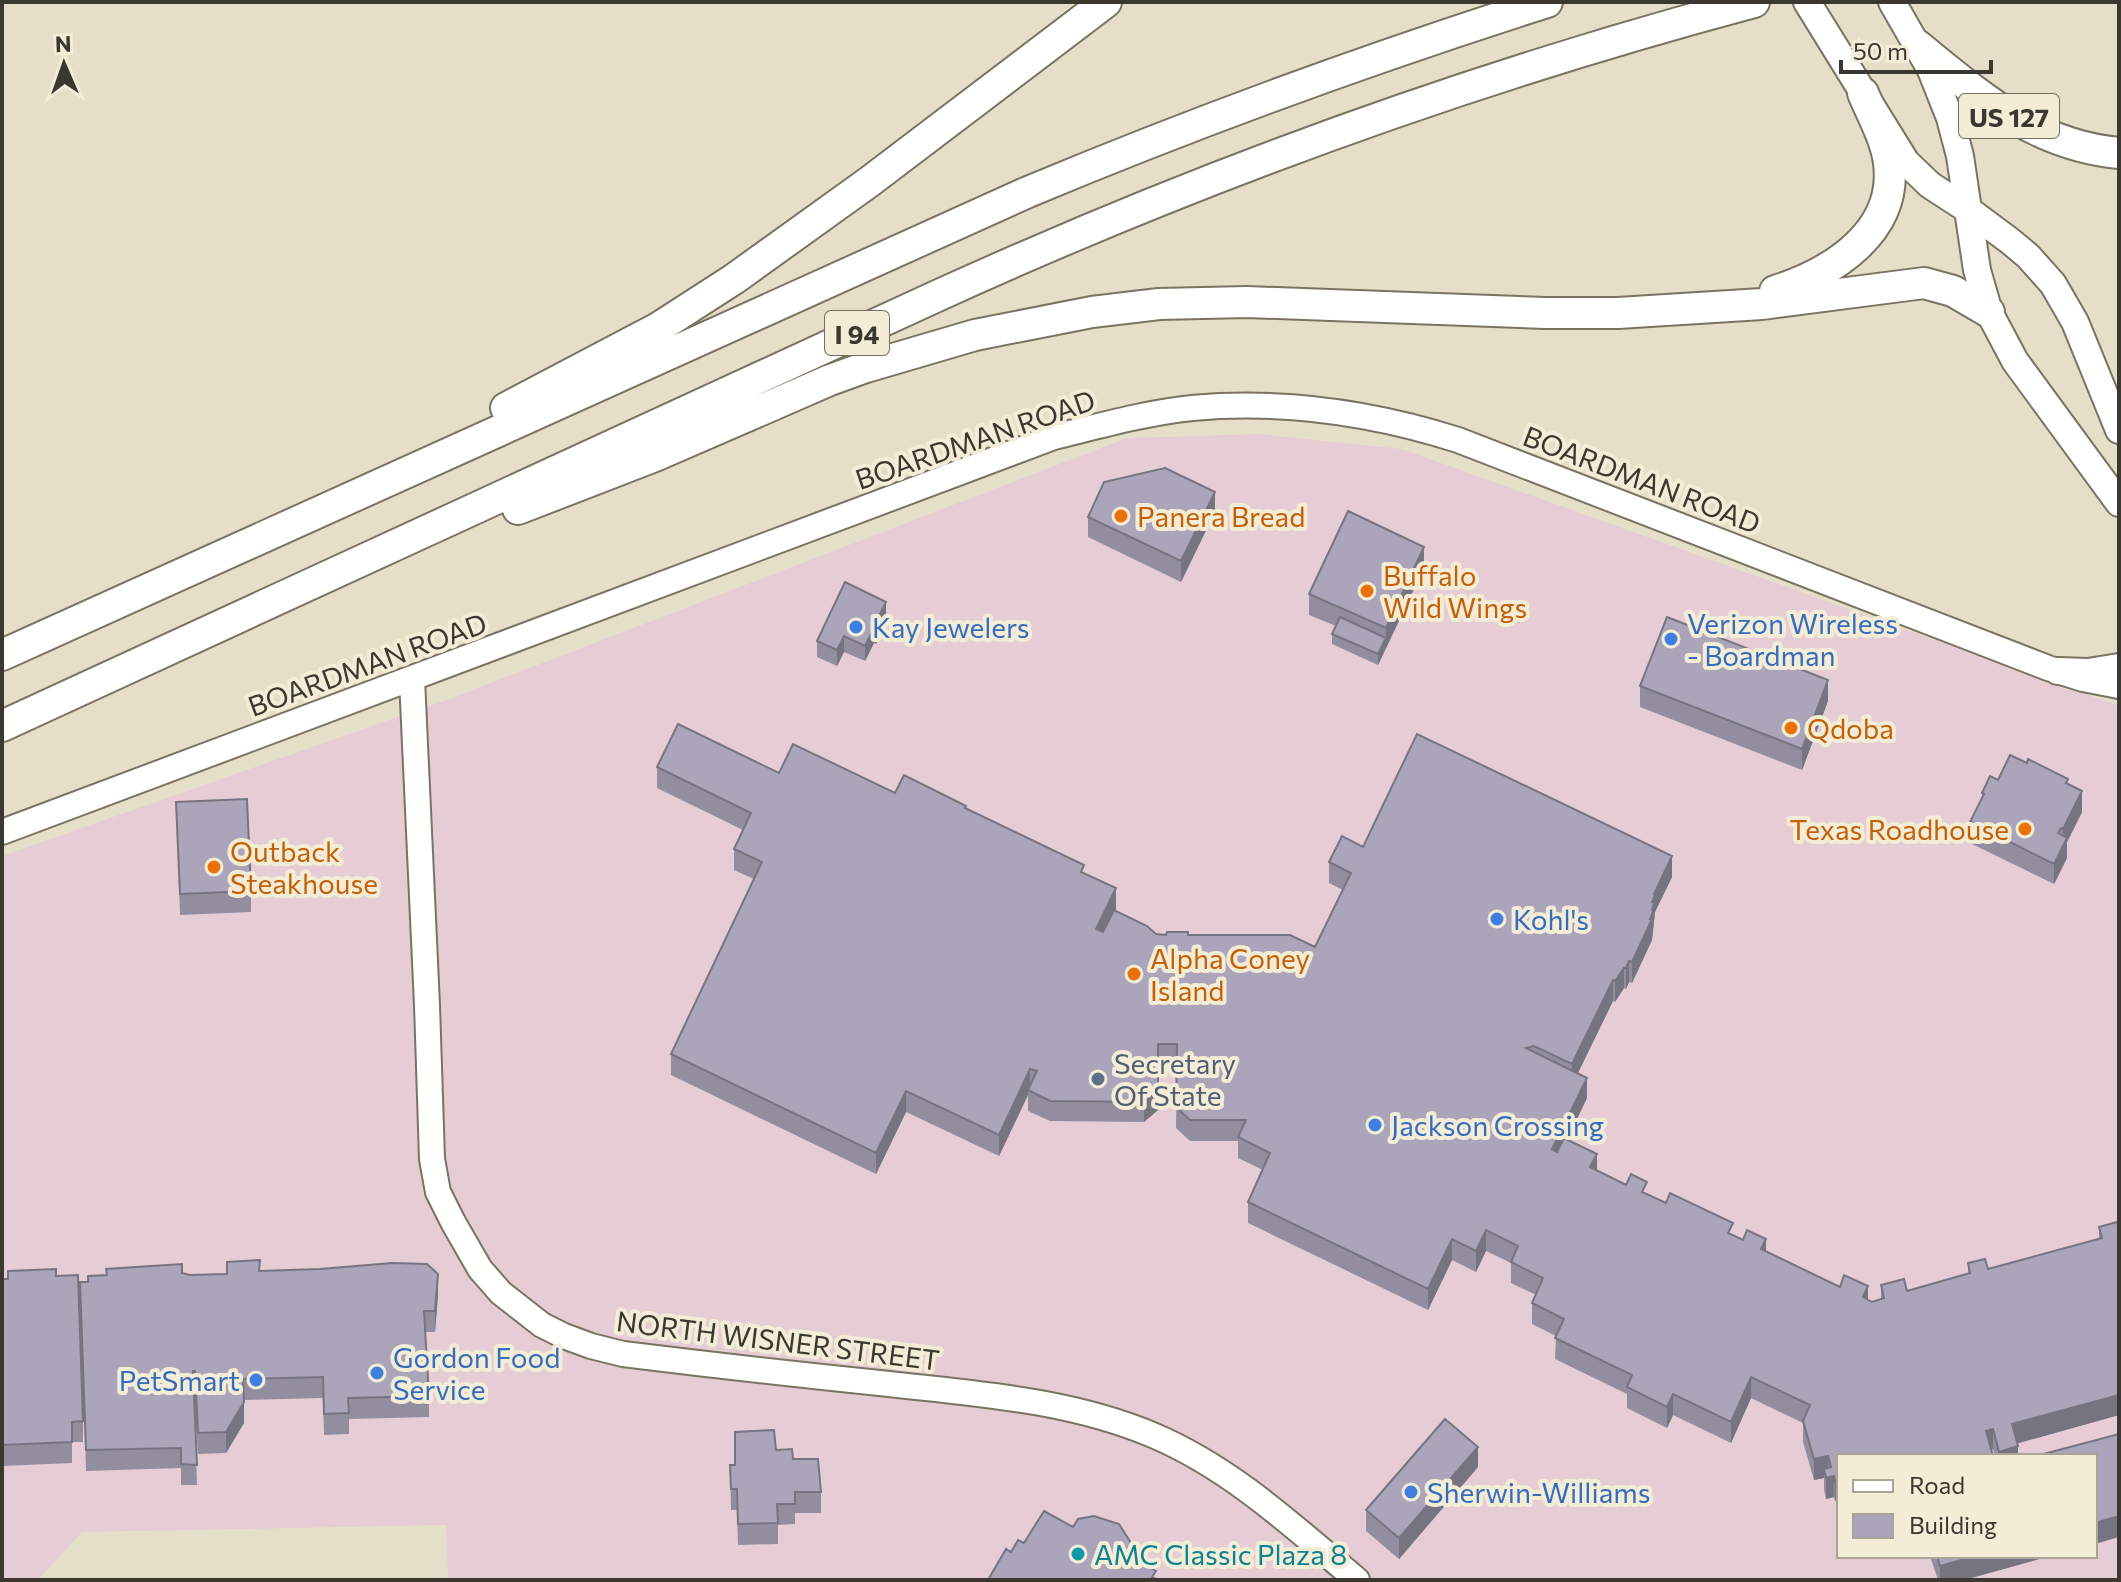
<svg xmlns="http://www.w3.org/2000/svg" width="2121" height="1582" font-family="Commissioner,sans-serif">
	<style>
		.commercial { fill: #e6cdd5; fill-rule: evenodd }
		.lines { fill: none; stroke-linecap: round; stroke-linejoin: round }
		.secondary-casing { stroke: #797360; stroke-width: 28 }
		.primary-casing { stroke: #797360; stroke-width: 30 }
		.highway-casing { stroke: #797360; stroke-width: 34 }
		.secondary { stroke: #fff; stroke-width: 24 }
		.primary { stroke: #fff; stroke-width: 26 }
		.highway { stroke: #fff; stroke-width: 30 }
		.wall { fill: #928ea0 }
		.shaded-wall { fill: #777482 }
		.building { fill: #aaa5ba; stroke: #777482; stroke-width: 2 }
		.food-dot { fill: #e8710a; stroke: #f3ecd6; stroke-width: 3 }
		.shop-dot { fill: #3f7fe0; stroke: #f3ecd6; stroke-width: 3 }
		.service-dot { fill: #5c6f8a; stroke: #f3ecd6; stroke-width: 3 }
		.culture-dot { fill: #0f9aa8; stroke: #f3ecd6; stroke-width: 3 }
		.labels { text-anchor: middle; dominant-baseline: central; stroke-width: 8; stroke-linejoin: round; paint-order: stroke }
		.shield { fill: #f3ecd6; stroke: #726e61; stroke-width: 2 }
		.shield-label { font-size: 26px; font-weight: bold; fill: #3a382f }
		.street-label { font-size: 28px; fill: #3a382f; stroke: #f3ecd6 }
		.food-label { font-size: 28px; fill: #c56008; stroke: #f3ecd6; text-anchor: start }
		.shop-label { font-size: 28px; fill: #366cbe; stroke: #f3ecd6; text-anchor: start }
		.service-label { font-size: 28px; fill: #4e5e75; stroke: #f3ecd6; text-anchor: start }
		.culture-label { font-size: 28px; fill: #0d838f; stroke: #f3ecd6; text-anchor: start }
	</style>
	<rect width="100%" height="100%" fill="#e5dfc9"/>
	<path class="commercial" d="M1259 434 1402 449 2119 706V1580H448L446 1525 82 1532 38 1580H2V856L449 699 1127 438ZM1839 1456H2095V1556H1839Z"/>
	<g class="lines">
		<defs>
			<path id="secondary" d="M412 679 427 1005 432 1159 438 1192 453 1222 480 1269 501 1293 542 1325 564 1336 591 1346 623 1354C712 1365 800 1375 889 1384 979 1394 1071 1400 1155 1436 1232 1469 1294 1527 1357 1580
				M2 832 1054 437C1099 426 1145 413 1192 408 1281 400 1373 413 1458 440L2048 668 2083 679 2119 686"/>
			<path id="primary" d="M1807 2 1906 162 1930 185 1967 209 2010 241 2028 256 2053 284 2075 322 2119 430
				M1892 2 1931 70 1950 118 1960 156 1977 270 1989 312 2015 361 2119 503
				M2058 671 2088 672 2119 667"/>
			<path id="highway" d="M1917 45C1980 96 2034 145 2119 153
				M1775 291C1832 273 1898 232 1889 163 1886 139 1872 115 1863 93
				M506 408 658 328 734 279 869 182 1106 2
				M518 509 655 456 830 380 866 367 975 335 1092 312 1159 304 1247 302 1545 313H1618L1762 304 1924 283 1953 291 1989 312
				M2 655 1028 192C1198 121 1371 58 1547 2
				M2 726 937 296C1198 177 1477 76 1754 2"/>
		</defs>
		<use href="#secondary" class="secondary-casing"/>
		<use href="#primary" class="primary-casing"/>
		<use href="#highway" class="highway-casing"/>
		<use href="#secondary" class="secondary"/>
		<use href="#primary" class="primary"/>
		<use href="#highway" class="highway"/>
	</g>
	<path class="wall" d="M1215 512 1181 582 1088 537V517Z
		M1424 568 1378 665 1332 644V634L1336 626 1309 615V594Z
		M886 617 880 631V637L876 644 874 643 865 661 844 652 837 666 817 657V641Z
		M1640 686 1828 701 1802 770 1640 707Z
		M657 767 779 773 895 793 966 809 1084 874 1116 909V911L1156 934 1188 935 1315 947 1343 890 1329 883V862L1363 847 1672 877 1655 912 1652 940 1632 983 1629 982 1626 989 1624 988 1615 1002 1613 1001 1578 1073 1587 1098 1567 1140 1597 1170 1872 1302 1881 1299V1285L1907 1291 1968 1274V1263L1988 1269 2099 1239V1227L2117 1222 2119 1415 2018 1443V1456H1995L1993 1449 1839 1456 1835 1501 1834 1497 1826 1499 1824 1490V1478L1814 1480 1803 1442V1423L1751 1398 1731 1443 1673 1415 1667 1428 1627 1408V1394L1555 1359 1556 1336 1532 1324V1303L1536 1295 1511 1283V1263L1486 1251 1476 1272 1452 1260 1428 1310 1248 1223V1202L1263 1170 1238 1158V1141H1190L1176 1128 1177 1065H1158V1110L1144 1122 1050 1121 1028 1111V1095L999 1156 906 1112 876 1174 671 1075V1054L754 879 734 870V849L743 830 657 788Z
		M1998 780 2068 784 2082 812 2067 842V858L2054 884 1970 843V822L1982 798V793Z
		M176 802 251 891V912L180 915Z
		M227 1262 259 1271 438 1295 435 1332H425L429 1396V1417L349 1419V1434L324 1435 323 1398 244 1400V1423L226 1453 198 1454 194 1392 197 1485H181V1468L86 1471 80 1282H88L106 1275 227 1274Z
		M2 1279H8L83 1421V1442H72V1463L2 1466Z
		M776 1450 793 1459 821 1492V1513H795V1524L778 1525V1544L738 1545 737 1510H731L730 1465H735Z
		M1478 1467 1399 1559 1366 1531V1510Z
		M1930 1556H2050L1964 1580H1938Z"/>
	<path class="shaded-wall" d="M1215 492V512L1181 582V561Z
		M1424 547V568L1378 665V654L1386 638V628Z
		M886 602V617L880 631V637L876 644 877 620Z
		M874 628V643L865 661V646Z
		M844 636V652L837 666V650Z
		M1828 680V701L1802 770V749Z
		M2082 791V812L2067 842V858L2054 884V864L2063 846V829Z
		M1672 856V877L1655 912 1652 940 1632 983V962L1654 894Z
		M1116 888V909L1096 949V929Z
		M1629 961V982L1626 989V968Z
		M1624 968V988L1615 1002V981Z
		M1613 980V1001L1572 1085V1064Z
		M1158 1065V1110L1144 1122V1102Z
		M1030 1069V1090H1028V1095L999 1156V1135Z
		M1587 1078V1098L1552 1170V1149Z
		M906 1091V1112L876 1174V1153Z
		M1597 1154V1175L1590 1167Z
		M1486 1230V1251L1476 1272V1251Z
		M1452 1239V1260L1428 1310V1289Z
		M1766 1239V1260L1761 1249Z
		M438 1274V1295L435 1332V1311Z
		M1868 1286V1307L1863 1297Z
		M1751 1377V1398L1731 1443V1422Z
		M1673 1394V1415L1667 1428V1407Z
		M2119 1395V1415L2012 1445V1424Z
		M244 1402V1423L226 1453V1432Z
		M1993 1429V1449L1986 1452V1431Z
		M2018 1446V1456H1999V1452Z
		M1478 1447V1467L1399 1559V1538Z
		M1828 1456V1476L1824 1469V1478L1814 1480V1459Z
		M1834 1476V1497L1826 1499V1478Z
		M1839 1479V1500L1835 1501V1481Z
		M2119 1516V1537L2095 1544V1523Z
		M1976 1556H2050L1964 1580H1940V1566Z"/>
	<path class="building" d="M1165 468 1215 492 1181 561 1088 517 1104 482Z
		M1348 511 1424 547 1386 628 1309 594Z
		M845 582 886 602 877 620 880 621 876 628H874L865 646 844 636 837 650 817 641Z
		M1340 617 1386 638 1378 654 1332 634Z
		M1667 617 1828 680 1802 749 1640 686Z
		M678 724 779 773 793 744 895 793 904 775 966 806 965 808 1084 865 1081 872 1116 888 1096 929 1103 932 1114 910 1147 926 1156 934 1166 935 1167 932H1188V935H1290L1315 947 1351 873 1329 862 1342 836 1363 847 1417 734 1672 856 1654 894 1655 895 1652 902 1654 903 1652 910 1653 911 1650 919H1652L1632 962 1629 961 1626 968H1624L1615 981 1613 980 1572 1064 1534 1046 1526 1048 1587 1078 1552 1149 1557 1152 1564 1138 1597 1154 1590 1167 1626 1185 1631 1174 1647 1182 1642 1192 1666 1203 1670 1193 1733 1223 1728 1233 1743 1240 1747 1230 1766 1239 1761 1249 1840 1287 1844 1275 1868 1286 1863 1297 1872 1302 1884 1298 1881 1285 1904 1279 1907 1291 1970 1273 1968 1263 1985 1259 1988 1269 2102 1238 2099 1227 2117 1222 2119 1227V1395L2012 1424 2018 1446 1999 1452 1993 1429 1986 1431 1993 1456H1839V1479L1835 1481 1834 1476 1826 1478 1824 1469 1831 1467 1828 1456 1814 1459 1803 1421 1810 1405 1751 1377 1731 1422 1673 1394 1667 1407 1627 1387 1632 1375 1555 1338 1564 1319 1532 1303 1543 1278 1511 1262 1518 1246 1486 1230 1476 1251 1452 1239 1428 1289 1248 1202 1270 1153 1238 1137 1246 1120H1190L1176 1107 1177 1044H1158V1089L1144 1102 1050 1101 1028 1090 1037 1071 1030 1069 999 1135 906 1091 876 1153 671 1054 762 862 734 849 751 813 657 767Z
		M2010 755 2027 763 2028 759 2068 779 2066 783 2082 791 2063 829 2061 828 2058 833 2067 838 2054 864 1970 822 1984 794 1982 793 1990 776 1998 780Z
		M247 799 251 891 180 894 176 802Z
		M260 1260 259 1271 320 1269 392 1263 427 1264 438 1274 435 1311H424L429 1396 348 1398 349 1413 324 1414 323 1377 243 1379 244 1402 226 1432 198 1433 195 1371H193L197 1465 181 1464V1448L86 1450 80 1282H88V1276L107 1275 106 1269 182 1264V1273L190 1275 227 1274V1262Z
		M56 1269V1276L78 1275 83 1421 72 1422V1442L2 1445V1279H8V1271Z
		M1445 1419 1478 1447 1399 1538 1366 1510Z
		M774 1430 776 1450 792 1449 793 1459H818L821 1492H795V1504H777L778 1523 738 1524 737 1489H731L730 1465H735V1432Z
		M2119 1434V1516L2095 1523V1456H2036Z
		M1044 1511 1073 1527 1078 1519 1094 1516 1119 1524 1138 1554 1135 1559 1156 1571 1152 1577 1158 1580H988L1006 1549 1011 1552 1018 1540 1024 1543Z
		M1937 1556H1976L1940 1566Z"/>
	<g class="food-dot">
		<circle cx="1121" cy="516" r="8"/>
		<circle cx="1367" cy="591" r="8"/>
		<circle cx="1791" cy="728" r="8"/>
		<circle cx="2025" cy="829" r="8"/>
		<circle cx="214" cy="867" r="8"/>
		<circle cx="1134" cy="974" r="8"/>
	</g>
	<g class="shop-dot">
		<circle cx="856" cy="627" r="8"/>
		<circle cx="1671" cy="639" r="8"/>
		<circle cx="1497" cy="919" r="8"/>
		<circle cx="1375" cy="1125" r="8"/>
		<circle cx="377" cy="1373" r="8"/>
		<circle cx="256" cy="1380" r="8"/>
		<circle cx="1411" cy="1492" r="8"/>
	</g>
	<circle class="service-dot" cx="1098" cy="1079" r="8"/>
	<circle class="culture-dot" cx="1078" cy="1554" r="8"/>
	<g class="labels">
		<g class="shield">
			<rect x="1959" y="94" width="100" height="44" rx="6"/>
			<rect x="825" y="311" width="64" height="44" rx="6"/>
		</g>
		<g class="shield-label">
			<text x="2009" y="116">US 127</text>
			<text x="857" y="333">I 94</text>
		</g>
		<g class="street-label">
			<text transform="translate(975 439) rotate(-19)">BOARDMAN ROAD</text>
			<text transform="translate(1642 479) rotate(21)">BOARDMAN ROAD</text>
			<text transform="translate(367 664) rotate(-20)">BOARDMAN ROAD</text>
			<text transform="translate(778 1340) rotate(7)">NORTH WISNER STREET</text>
		</g>
		<g class="food-label">
			<text x="1137" y="516">Panera Bread</text>
			<text x="1383" y="575">Buffalo<tspan x="1383" dy="32">Wild Wings</tspan></text>
			<text x="1807" y="728">Qdoba</text>
			<text x="2009" y="829" text-anchor="end">Texas Roadhouse</text>
			<text x="230" y="851">Outback<tspan x="230" dy="32">Steakhouse</tspan></text>
			<text x="1150" y="958">Alpha Coney<tspan x="1150" dy="32">Island</tspan></text>
		</g>
		<g class="shop-label">
			<text x="1687" y="623">Verizon Wireless<tspan x="1687" dy="32">- Boardman</tspan></text>
			<text x="872" y="627">Kay Jewelers</text>
			<text x="1513" y="919">Kohl's</text>
			<text x="1391" y="1125">Jackson Crossing</text>
			<text x="393" y="1357">Gordon Food<tspan x="393" dy="32">Service</tspan></text>
			<text x="240" y="1380" text-anchor="end">PetSmart</text>
			<text x="1427" y="1492">Sherwin-Williams</text>
		</g>
		<g class="service-label">
			<text x="1114" y="1063">Secretary<tspan x="1114" dy="32">Of State</tspan></text>
		</g>
		<g class="culture-label">
			<text x="1094" y="1554">AMC Classic Plaza 8</text>
		</g>
	</g>
	<rect width="2121" height="1582" fill="none" stroke="#3a382f" stroke-width="8"/>
	<rect x="1837" y="1454" width="260" height="104" fill="#f3ecd6" stroke="#a9a493" stroke-width="2"/>
	<rect x="1853" y="1480" width="40" height="12" fill="#ffffff" stroke="#a9a493" stroke-width="2"/>
	<text x="1909" y="1494" font-size="24" fill="#3a382f">Road</text>
	<rect x="1853" y="1514" width="40" height="24" fill="#aaa5ba" stroke="#a9a493" stroke-width="2"/>
	<text x="1909" y="1534" font-size="24" fill="#3a382f">Building</text>
	<g transform="translate(64 64) rotate(358)" stroke="#f3ecd6" stroke-width="6" paint-order="stroke">
	<path d="M0-6L14 30L0 20L-14 30Z" fill="#3a382f"/>
	<text y="-12" font-size="22" font-weight="bold" text-anchor="middle" fill="#3a382f">N</text>
	</g>
	<path d="M1841 60v12h150v-12" fill="none" stroke="#3a382f" stroke-width="4"/>
	<text x="1853" y="60" font-size="24" fill="#3a382f" stroke="#f3ecd6" stroke-width="6" paint-order="stroke">50 m</text>
</svg>
